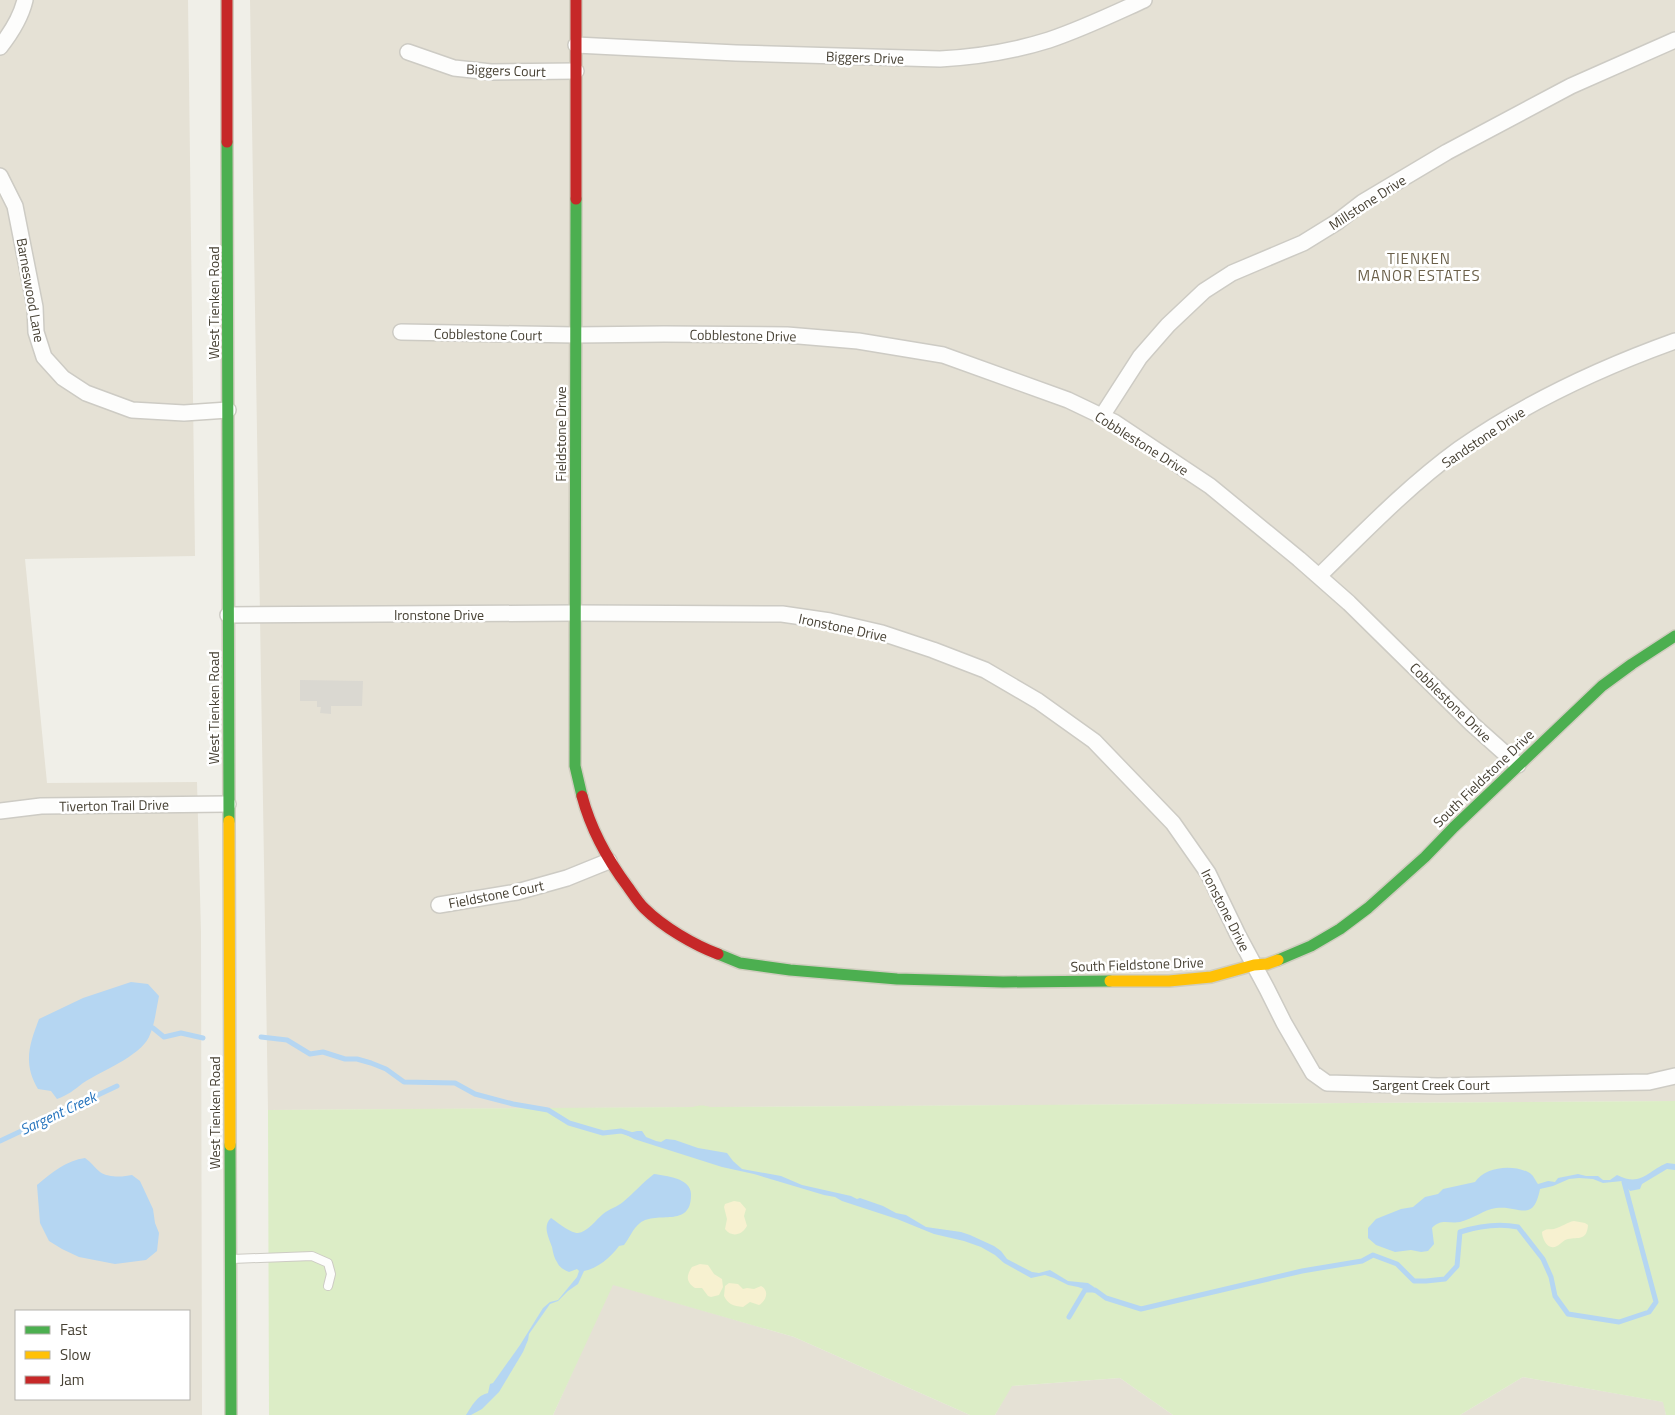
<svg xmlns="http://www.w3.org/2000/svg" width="1675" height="1415" font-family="'Titillium Web',sans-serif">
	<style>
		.residential { fill: #e5e1d5; fill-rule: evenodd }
		.green { fill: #dcedc6 }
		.sand { fill: #f7f1d0 }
		.water { fill: #b5d6f2 }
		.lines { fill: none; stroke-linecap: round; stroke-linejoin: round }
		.stream { stroke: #b5d6f2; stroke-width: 5 }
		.building { fill: #dad8d1 }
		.lane-casing { stroke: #cdcbc4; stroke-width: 10 }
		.street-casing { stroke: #cdcbc4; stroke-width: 18 }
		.fast-casing { stroke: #d0cdbf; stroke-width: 14 }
		.slow-casing { stroke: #d0cdbf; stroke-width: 14 }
		.jam-casing { stroke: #d0cdbf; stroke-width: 14 }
		.lane { stroke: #fdfdfc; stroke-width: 8 }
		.street { stroke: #fdfdfc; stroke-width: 15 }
		.fast { stroke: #4caf50; stroke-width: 11 }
		.slow { stroke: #ffc107; stroke-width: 11 }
		.jam { stroke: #c62828; stroke-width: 11 }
		.labels { text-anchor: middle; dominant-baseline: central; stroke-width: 5; stroke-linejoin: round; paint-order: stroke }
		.street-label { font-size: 14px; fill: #474134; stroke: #fff }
		.neighbourhood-label { font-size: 15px; letter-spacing: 1px; fill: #6b604a; stroke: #fff }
		.water-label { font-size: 15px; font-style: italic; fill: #2473bd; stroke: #fff }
	</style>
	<rect width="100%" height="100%" fill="#f0efe8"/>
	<path class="residential" d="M0 0H188L195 556 25 559 47 783 197 782 201 932 202 1415H0ZM16 1311H189V1399H16Z
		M250 0H1675V1101L268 1110Z
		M612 1284 794 1337 970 1415H553Z
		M1523 1377 1664 1402 1666 1415H1460Z
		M1120 1378 1173 1415H995L1011 1386Z"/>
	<path class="green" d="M1675 1101V1415H1666L1663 1402 1523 1377 1460 1415H1173L1120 1378 1012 1386 995 1415H970L794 1337 613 1285 553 1415H269L268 1110 693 1107C699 1105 704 1105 710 1107Z"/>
	<path class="sand" d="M734 1201 740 1202 746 1209 744 1216 747 1226C742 1235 732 1238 725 1229L727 1219 724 1207 725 1204Z
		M1574 1221 1585 1223 1588 1225C1587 1241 1578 1237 1568 1239 1563 1240 1561 1244 1557 1246 1548 1251 1542 1239 1542 1232 1547 1228 1549 1230 1554 1229 1562 1227 1567 1222 1574 1221Z
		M700 1264 708 1265 714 1274 722 1279 723 1287 719 1295 711 1297 708 1296 702 1288H695C686 1282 686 1276 692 1267Z
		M729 1283 738 1284 743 1289 747 1288 754 1289 761 1286C770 1291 766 1301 759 1305L750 1302 743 1307C733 1306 728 1304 724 1296L725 1286Z"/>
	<path class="water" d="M131 982 148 984 159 996C156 1010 155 1024 149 1037 139 1057 101 1071 83 1083 74 1090 68 1095 57 1099L51 1091 38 1089C23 1064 29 1045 39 1019L83 998Z
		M637 1131H642L646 1137 656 1141 661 1142 666 1139 675 1140 698 1148 727 1153 733 1161 742 1169 781 1176 802 1185 851 1196 857 1199 860 1198 883 1206 896 1213 906 1215 926 1227 961 1232 970 1235 994 1246 1001 1251 1007 1259 1032 1272 1039 1273 1050 1270 1068 1281 1088 1283 1094 1287 1095 1293 1078 1287 1068 1285 1054 1278 1045 1275 1031 1278 1004 1263 995 1255 981 1247 964 1241 934 1234 897 1219 842 1201 835 1197 824 1195 754 1174 722 1167 634 1139 625 1134Z
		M85 1158C91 1162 95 1168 100 1172 109 1178 123 1177 132 1175L140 1181 153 1209 155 1223 159 1233 157 1251 146 1260 115 1264 79 1257 62 1249 49 1241 40 1223 37 1185C51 1173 67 1160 85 1158Z
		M1667 1163 1675 1164V1170L1667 1169 1642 1184 1640 1189 1630 1191 1622 1181 1603 1183 1593 1179 1579 1178 1569 1179 1553 1186 1540 1189C1533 1224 1520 1205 1496 1208 1483 1210 1473 1219 1460 1222 1449 1224 1441 1218 1432 1228L1434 1244 1428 1251 1421 1252 1411 1250 1395 1252 1376 1245 1368 1238V1228L1376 1219 1401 1209 1413 1207 1425 1197 1438 1194 1443 1189 1475 1182C1485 1167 1511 1164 1528 1172 1533 1174 1535 1180 1538 1184L1548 1181 1555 1182 1558 1178 1578 1174 1586 1176H1598L1603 1180H1610L1617 1175C1641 1187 1646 1172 1667 1163Z
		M654 1174C666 1176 692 1178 691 1195 691 1229 657 1210 640 1223 633 1228 629 1239 624 1245L619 1246C611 1257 597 1269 584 1271L578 1284 568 1291 558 1301 550 1304 529 1334 528 1340 523 1352 499 1392 482 1409 471 1415H466C472 1406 477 1395 488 1393L490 1384 493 1383 520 1345 543 1308 550 1302 558 1300 577 1277 579 1271 577 1269 569 1272C564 1270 559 1267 557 1262 554 1258 553 1252 552 1247 549 1238 542 1226 551 1218 557 1222 570 1233 578 1233 587 1232 596 1220 603 1214 609 1209 617 1207 623 1202 634 1193 643 1182 654 1174Z"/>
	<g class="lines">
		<path class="stream" d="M153 1028 164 1037 181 1033 203 1038
			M261 1037 287 1040 310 1054 323 1052 345 1059H357L371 1063 386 1069 404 1082 455 1083 475 1094 513 1104 548 1110 569 1123 603 1133 621 1131 633 1135
			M0 1141 117 1086
			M1069 1317 1085 1290H1095L1106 1298 1141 1309 1302 1271 1362 1261 1373 1255 1397 1264 1414 1281H1426L1445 1279 1457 1266 1460 1232C1479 1226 1498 1223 1518 1227L1543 1259 1551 1277 1555 1296 1568 1314 1619 1322 1649 1312 1656 1302 1624 1182"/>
	</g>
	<path class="building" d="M300 680 363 681 362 706H331V714L320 713 321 707H317V701H300Z"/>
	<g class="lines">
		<defs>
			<path id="lane" d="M232 1259 312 1256 328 1263 331 1274 328 1286"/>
			<path id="street" d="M576 45 736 53 940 59C977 57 1014 51 1049 40 1082 29 1113 14 1144 0
				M0 47C11 33 21 17 25 0
				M408 52 454 68 491 72 576 71
				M0 176 15 206 35 307 36 332 44 357 63 378 86 393 132 410 184 413 228 410
				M401 332 575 335 664 334 787 335 858 341 943 355 1068 400 1114 422 1210 486 1299 559 1349 603 1472 724 1518 765
				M1102 416 1140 357 1168 325 1204 291 1232 273 1303 243 1337 222 1363 202 1447 152 1571 86 1675 40
				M1319 576C1364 532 1408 486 1459 449 1525 403 1600 368 1675 341
				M228 615 575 613 782 614 830 621 882 633 933 650 985 670 1038 701 1094 741 1173 823 1208 873 1238 935 1267 989 1284 1023 1313 1073 1327 1083 1438 1086 1649 1082 1675 1076
				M0 811 41 806 228 804
				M439 905 517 892 567 878 609 861"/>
			<path id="fast" d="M227 142 229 821
				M576 199 575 766 582 796
				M718 954 740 963 790 970 897 979 1003 982 1110 981
				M1278 960 1311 946 1340 929 1368 908 1425 857 1454 827 1602 686 1632 664 1675 636
				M230 1145 231 1415"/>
			<path id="slow" d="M229 821 230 1145
				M1110 981H1169L1211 977 1254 965 1267 964 1278 960"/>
			<path id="jam" d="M227 0V142
				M576 199V0
				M582 796C591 830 607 859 628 887 633 894 638 902 644 908 663 927 694 945 718 954"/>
		</defs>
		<use href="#lane" class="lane-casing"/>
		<use href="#street" class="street-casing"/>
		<use href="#fast" class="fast-casing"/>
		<use href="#slow" class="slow-casing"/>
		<use href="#jam" class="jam-casing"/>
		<use href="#lane" class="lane"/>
		<use href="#street" class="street"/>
		<use href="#fast" class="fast"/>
		<use href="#slow" class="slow"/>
		<use href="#jam" class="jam"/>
	</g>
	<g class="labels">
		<g class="street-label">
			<text transform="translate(865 57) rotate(2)">Biggers Drive</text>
			<text transform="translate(506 70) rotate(2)">Biggers Court</text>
			<text transform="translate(1367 202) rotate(-33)">Millstone Drive</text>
			<text transform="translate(31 290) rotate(80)">Barneswood Lane</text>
			<text transform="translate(213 303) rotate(-90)">West Tienken Road</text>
			<text transform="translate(488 334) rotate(1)">Cobblestone Court</text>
			<text transform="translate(743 335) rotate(1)">Cobblestone Drive</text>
			<text transform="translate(560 434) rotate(-90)">Fieldstone Drive</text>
			<text transform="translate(1483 437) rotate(-34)">Sandstone Drive</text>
			<text transform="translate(1142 443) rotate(32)">Cobblestone Drive</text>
			<text x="439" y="614">Ironstone Drive</text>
			<text transform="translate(843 627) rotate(12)">Ironstone Drive</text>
			<text transform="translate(1451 702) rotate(44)">Cobblestone Drive</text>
			<text transform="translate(213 708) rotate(-90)">West Tienken Road</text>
			<text transform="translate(1483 778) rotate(-44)">South Fieldstone Drive</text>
			<text transform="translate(114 805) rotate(-1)">Tiverton Trail Drive</text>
			<text transform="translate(496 894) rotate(-11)">Fieldstone Court</text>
			<text transform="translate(1226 910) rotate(63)">Ironstone Drive</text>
			<text transform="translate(1137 964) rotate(-2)">South Fieldstone Drive</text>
			<text x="1431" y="1084">Sargent Creek Court</text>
			<text transform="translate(214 1113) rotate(-90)">West Tienken Road</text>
		</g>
		<g class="neighbourhood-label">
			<text x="1419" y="258">TIENKEN<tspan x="1419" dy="17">MANOR ESTATES</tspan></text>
		</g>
		<g class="water-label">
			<text transform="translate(58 1113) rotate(-25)">Sargent Creek</text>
		</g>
	</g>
	<rect x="15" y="1310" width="175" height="90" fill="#ffffff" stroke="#b5b3ae"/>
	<rect x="25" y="1326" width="25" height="8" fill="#4caf50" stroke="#b5b3ae"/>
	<text x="60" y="1335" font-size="15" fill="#474134">Fast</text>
	<rect x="25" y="1351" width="25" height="8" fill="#ffc107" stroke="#b5b3ae"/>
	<text x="60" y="1360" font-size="15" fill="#474134">Slow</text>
	<rect x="25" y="1376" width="25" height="8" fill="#c62828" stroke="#b5b3ae"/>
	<text x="60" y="1385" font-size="15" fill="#474134">Jam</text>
</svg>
